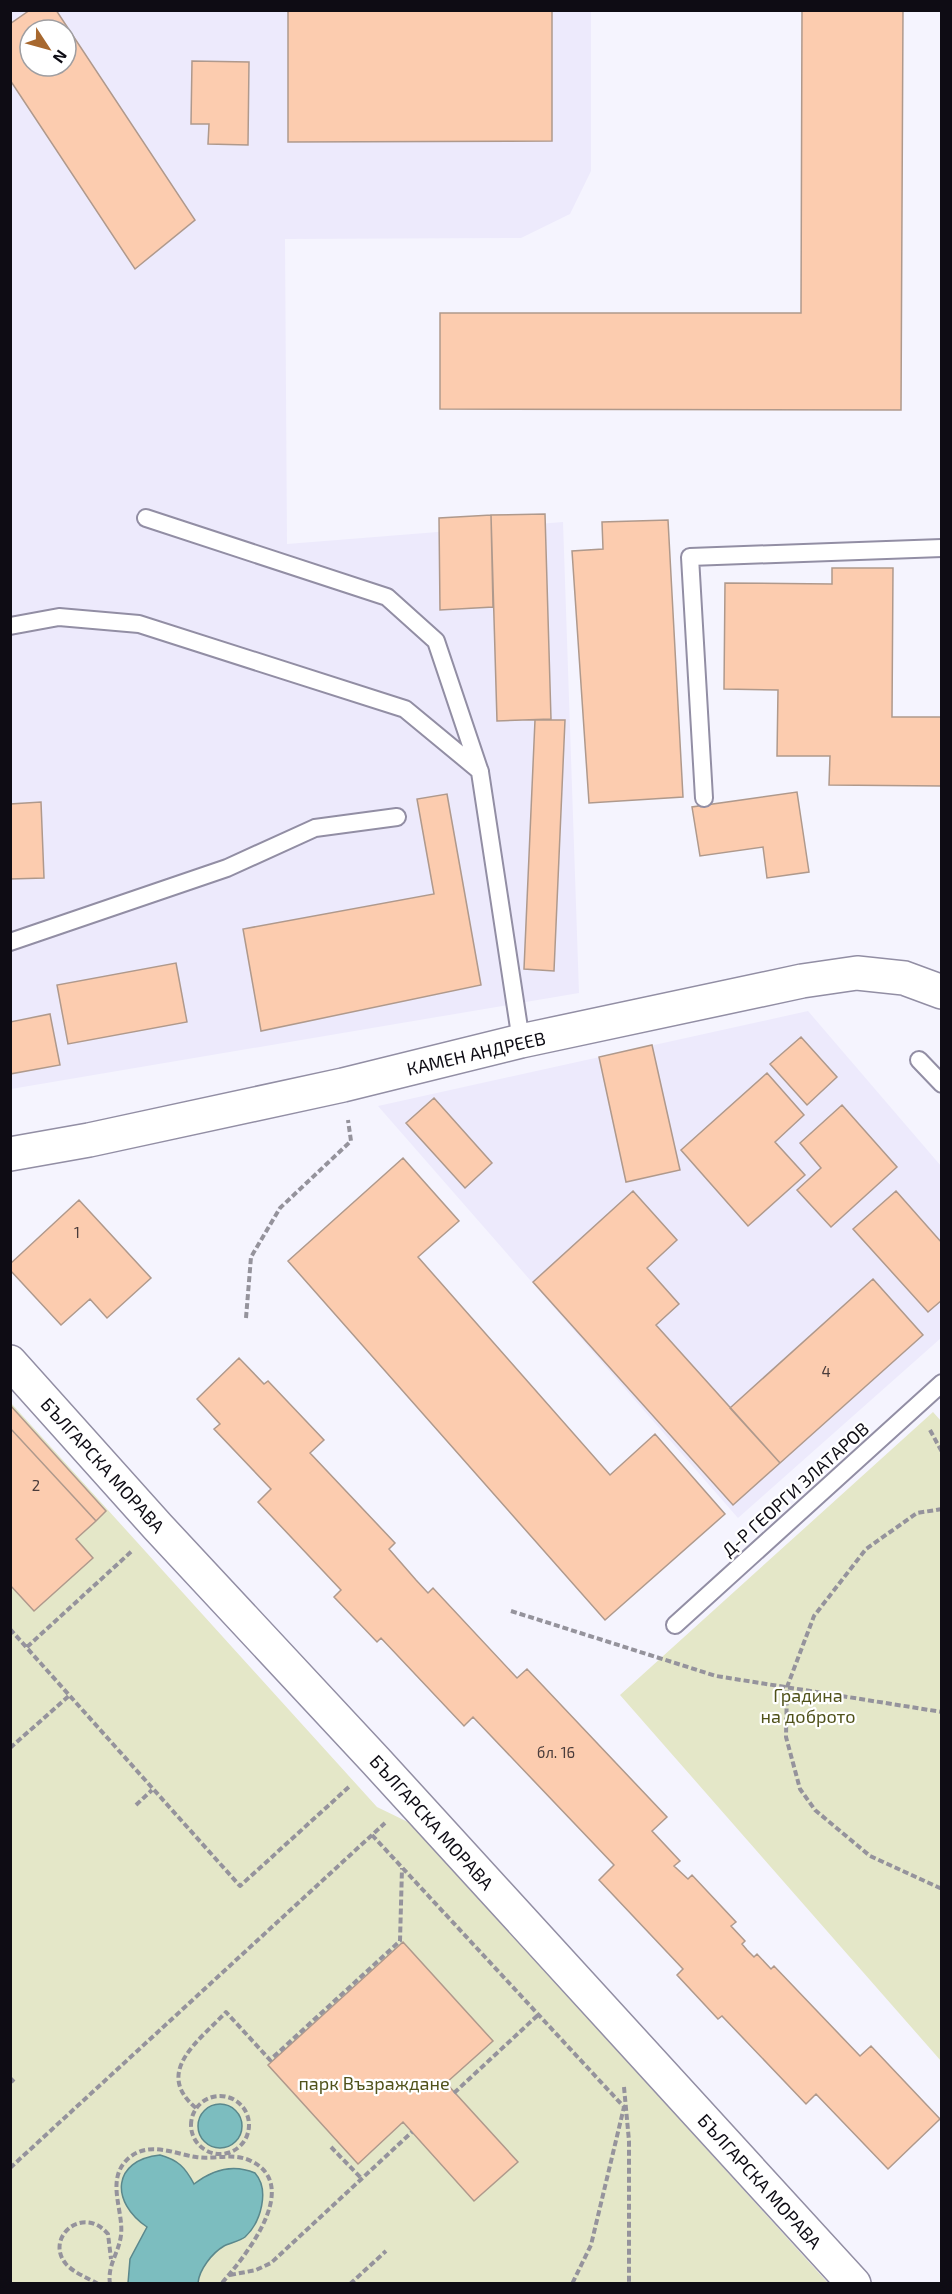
<svg xmlns="http://www.w3.org/2000/svg" width="952" height="2294" font-family="'Exo 2',sans-serif">
	<style>
		.built { fill: #edeafc; fill-rule: evenodd }
		.green { fill: #e4e7c8 }
		.water { fill: #7cbdbf; stroke: #5b888c; stroke-width: 1.5 }
		.building { fill: #fcccaf; stroke: #af998c; stroke-width: 1.5; fill-rule: evenodd }
		.lines { fill: none; stroke-linecap: round; stroke-linejoin: round }
		.lane-casing { stroke: #928ea4; stroke-width: 20 }
		.street-casing { stroke: #928ea4; stroke-width: 36 }
		.path { stroke: #95939c; stroke-width: 4; stroke-dasharray: 6 3; stroke-linecap: butt }
		.lane { stroke: #fff; stroke-width: 16 }
		.street { stroke: #fff; stroke-width: 33 }
		.labels { text-anchor: middle; dominant-baseline: central; stroke-width: 4.5; stroke-linejoin: round; paint-order: stroke }
		.number-label { font-size: 15px; fill: #4a3c3b }
		.street-label { font-size: 18px; fill: #0e0c14; stroke: #fff }
		.park-label { font-size: 18px; fill: #50521a; stroke: #fff }
	</style>
	<rect width="100%" height="100%" fill="#f5f4fe"/>
	<path class="built" d="M11 11H591V171L570 214 521 238 285 239 287 544 563 522 579 993 11 1089ZM30 30H66V66H30Z
		M808 1011 941 1166V1338L738 1518 378 1106Z"/>
	<path class="green" d="M11 1403 377 1807 412 1824 828 2283H11Z
		M933 1412 942 1422 941 2061 620 1695Z"/>
	<path class="water" d="M198 2126a22 22 0 1 1 44 0a22 22 0 1 1-44 0Z
		M160 2155C178 2160 185 2167 194 2184 212 2170 232 2163 255 2173 270 2190 261 2222 245 2237 240 2241 230 2243 224 2246 212 2253 199 2270 198 2283H128L130 2259 147 2227C110 2202 112 2160 160 2155Z"/>
	<path class="building" d="M30 10H56L195 220 135 269 10 80V24ZM30 30H66V66H30Z
		M288 10H552V141L288 142Z
		M802 10H903L901 410 440 409V313H801Z
		M192 61 249 62 248 145 208 144 209 124H191Z
		M545 514 551 719 497 721 491 515Z
		M491 515 493 607 440 610 439 518Z
		M668 520 683 797 589 803 572 551 603 549 602 522Z
		M832 568H893L892 717H942V786L829 785 830 756H777L778 690 724 689 725 583 832 584Z
		M535 720H565L554 971 524 969Z
		M797 792 809 872 767 878 763 847 700 856 692 807Z
		M447 794 481 985 261 1031 243 929 434 894 417 799Z
		M41 802 44 878 10 879V804Z
		M176 963 187 1022 68 1044 57 985Z
		M50 1014 60 1065 10 1074V1022Z
		M801 1037 837 1077 807 1105 770 1064Z
		M652 1045 680 1170 626 1182 599 1057Z
		M767 1073 804 1115 775 1142 805 1175 748 1226 681 1150Z
		M434 1098 492 1163 465 1188 406 1123Z
		M842 1105 897 1167 831 1227 797 1190 821 1168 800 1143Z
		M403 1158 459 1221 418 1257 610 1475 655 1434 725 1514 605 1620 288 1261Z
		M633 1191 677 1240 647 1268 679 1304 656 1325 780 1463 733 1505 533 1282Z
		M896 1191 942 1243V1300L928 1312 853 1229Z
		M79 1200 151 1278 107 1318 90 1299 61 1325 10 1270V1264Z
		M873 1279 923 1335 780 1463 730 1408Z
		M239 1358 264 1384 268 1381 324 1440 310 1453 395 1543 389 1549 416 1580 428 1593 433 1588 517 1678 527 1669 667 1817 652 1831 680 1861 674 1866 688 1879 692 1875 736 1922 731 1926 745 1941 742 1944 747 1950 754 1957 757 1954 771 1969 774 1966 860 2056 871 2046 940 2119 888 2169 816 2094 806 2104 722 2016 718 2019 677 1975 683 1969 599 1880 614 1865 473 1717 464 1726 381 1638 377 1642 334 1597 341 1590 258 1502 271 1489 214 1429 220 1424 197 1399Z
		M10 1405 106 1511 96 1521 10 1428Z
		M10 1428 96 1521 76 1539 93 1558 34 1611 10 1585Z
		M403 1942 493 2041 446 2083 518 2162 474 2201 403 2122 358 2164 268 2065Z"/>
	<g class="lines">
		<defs>
			<path id="lane" d="M146 518 387 597 436 641 480 772 521 1041
				M10 626 59 617 139 624 405 709 480 771
				M704 798 690 557 942 548
				M10 942 227 868 315 828 397 817
				M919 1060 942 1084
				M675 1625 942 1383"/>
			<path id="street" d="M10 1154 89 1140 343 1085 521 1041 802 981 857 973 904 978 942 992
				M10 1362 158 1527 376 1761 854 2284"/>
		</defs>
		<use href="#lane" class="lane-casing"/>
		<use href="#street" class="street-casing"/>
		<path class="path" d="M246 1318 251 1257 280 1208 351 1141 348 1120
			M930 1430 942 1452
			M942 1509 917 1513 866 1549 814 1616 787 1687 786 1737 800 1789 815 1810 870 1856 942 1889
			M511 1611 716 1676 942 1712
			M10 1629 240 1886 351 1785
			M27 1647 133 1550
			M10 1748 70 1695
			M136 1805 152 1790
			M372 1835 624 2107 591 2245 572 2284
			M10 2078 14 2082
			M624 2087 629 2141V2284
			M454 2093 538 2015
			M191 2125a29 29 0 1 1 58 0a29 29 0 1 1-58 0Z
			M196 2108C153 2072 199 2041 226 2012L270 2060 400 1941 402 1868
			M331 2147 361 2178
			M10 2168 385 1823
			M230 2275 256 2270 271 2263 412 2132
			M98 2284C88 2278 74 2273 66 2264 44 2238 83 2204 108 2234L111 2259
			M110 2284C107 2265 119 2253 121 2235 124 2210 104 2178 130 2157 150 2141 175 2154 196 2157 215 2160 233 2152 251 2161 303 2186 244 2258 221 2284
			M350 2284 386 2251"/>
		<use href="#lane" class="lane"/>
		<use href="#street" class="street"/>
	</g>
	<g class="labels">
		<g class="number-label">
			<text x="77" y="1232">1</text>
			<text x="826" y="1371">4</text>
			<text x="36" y="1485">2</text>
			<text x="556" y="1752">бл. 16</text>
		</g>
		<g class="street-label">
			<text transform="translate(476 1053) rotate(-13)">КАМЕН АНДРЕЕВ</text>
			<text transform="translate(103 1465) rotate(48)">БЪЛГАРСКА МОРАВА</text>
			<text transform="translate(795 1489) rotate(-42)">Д-Р ГЕОРГИ ЗЛАТАРОВ</text>
			<text transform="translate(432 1822) rotate(48)">БЪЛГАРСКА МОРАВА</text>
			<text transform="translate(760 2181) rotate(48)">БЪЛГАРСКА МОРАВА</text>
		</g>
		<g class="park-label">
			<text x="808" y="1695">Градина<tspan x="808" dy="21">на доброто</tspan></text>
			<text x="374" y="2083">парк Възраждане</text>
		</g>
	</g>
	<rect width="952" height="2294" fill="none" stroke="#0e0c14" stroke-width="24"/>
	<g transform="translate(48 48) rotate(126)"><circle r="28" fill="#ffffff" stroke="#9f9ea1" stroke-width="1.5"/>
	<path d="M0-4.5L10 22L0 15L-10 22Z" fill="#a7682f"/>
	<text y="-9" font-size="16" font-weight="bold" text-anchor="middle" fill="#0e0c14">N</text>
	</g>
</svg>
